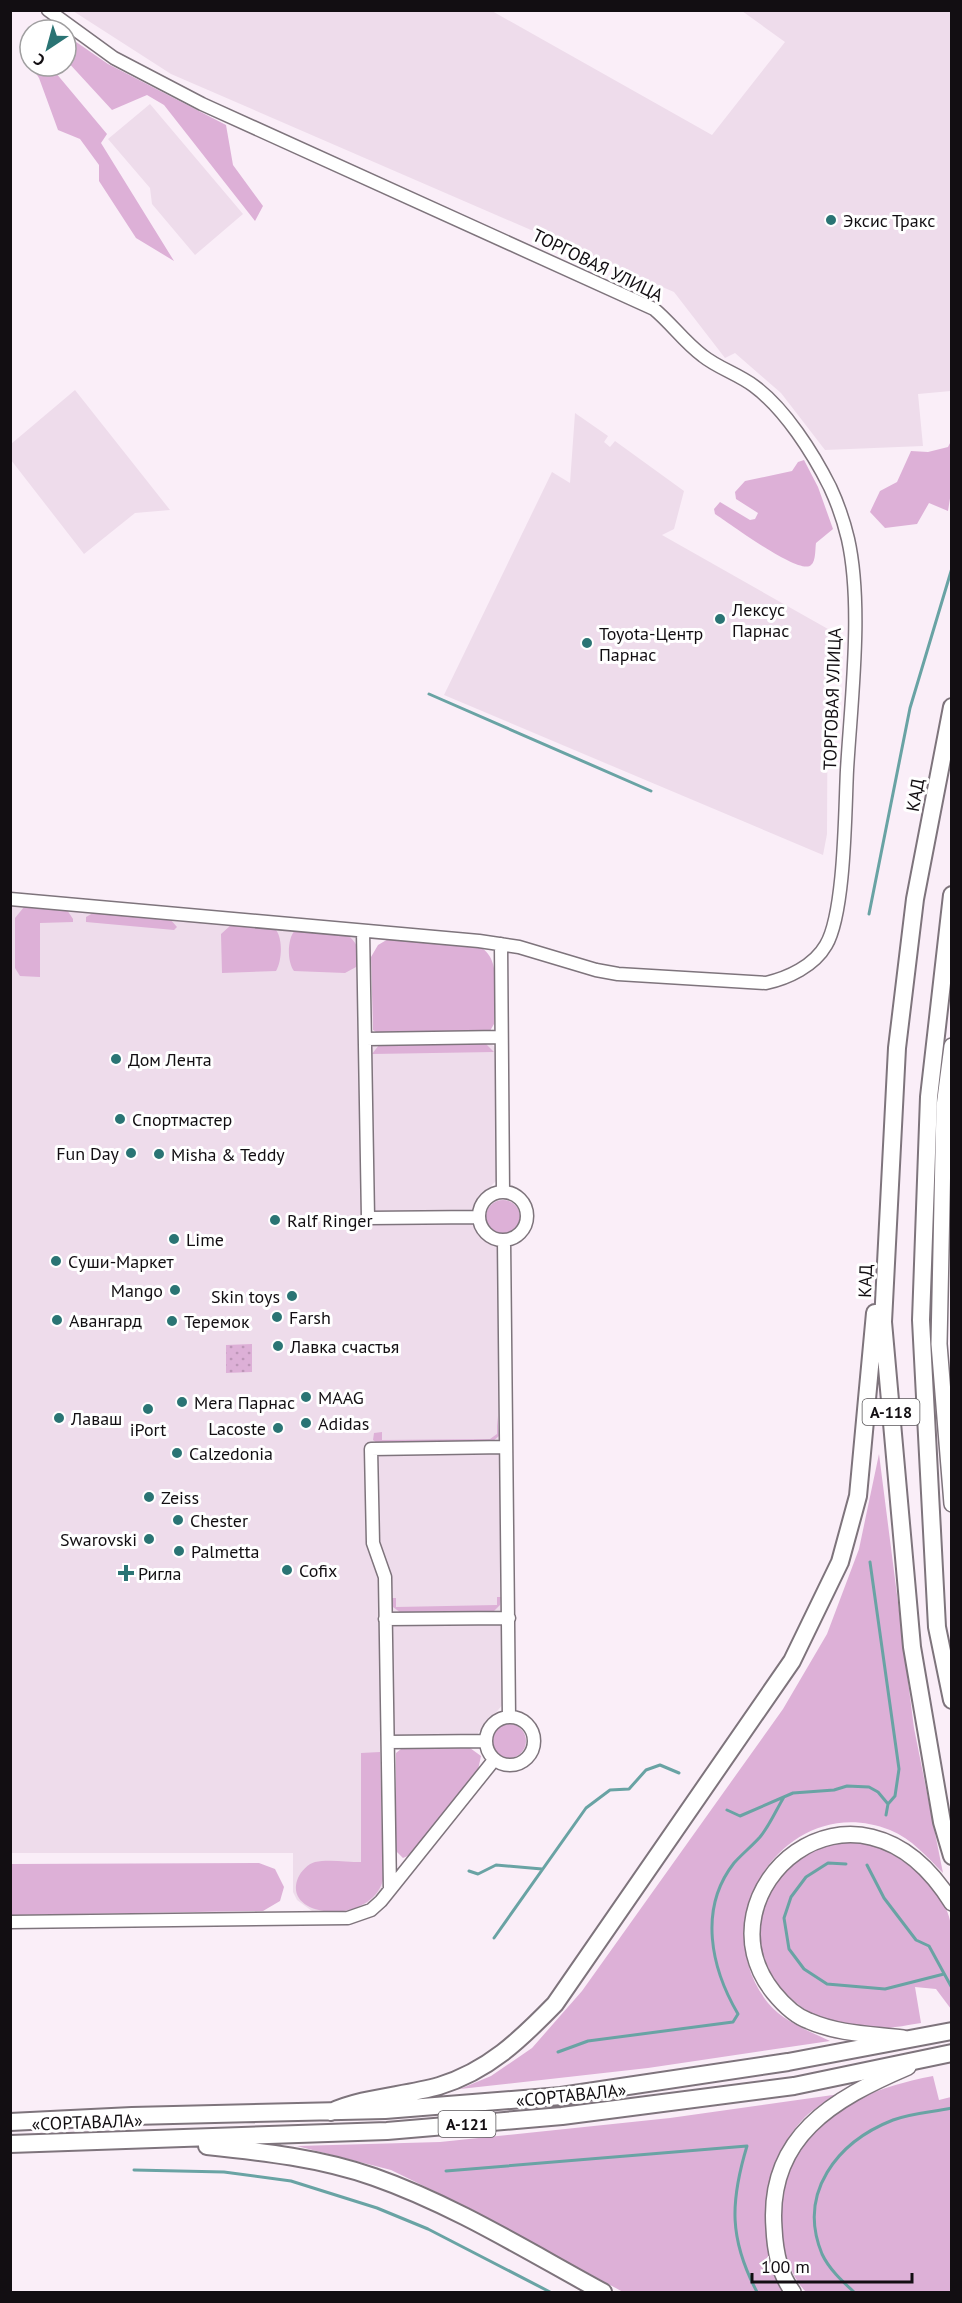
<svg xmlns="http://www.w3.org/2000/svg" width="962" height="2303" font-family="'PT Sans',sans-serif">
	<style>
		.built { fill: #eedceb }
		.grass { fill: #ddb0d7 }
		.park { fill: url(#park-dots) }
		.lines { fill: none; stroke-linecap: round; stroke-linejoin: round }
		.stream { stroke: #69a3a4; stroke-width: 3 }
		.minor-casing { stroke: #7e747c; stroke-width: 15 }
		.major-casing { stroke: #7e747c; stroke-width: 18 }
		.highway-casing { stroke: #7e747c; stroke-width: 20 }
		.minor { stroke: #fff; stroke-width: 12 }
		.major { stroke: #fff; stroke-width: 15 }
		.highway { stroke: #fff; stroke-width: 16 }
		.poi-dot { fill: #2a7474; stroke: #fff; stroke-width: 2 }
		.labels { text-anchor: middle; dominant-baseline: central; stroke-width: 6; stroke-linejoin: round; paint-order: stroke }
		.shield { fill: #fff; stroke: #595659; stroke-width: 1.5 }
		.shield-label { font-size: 16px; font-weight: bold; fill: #120e12 }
		.poi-label { font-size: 18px; fill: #120e12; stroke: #fff; text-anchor: start }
		.street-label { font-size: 18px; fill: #120e12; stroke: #fff }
	</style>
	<defs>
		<pattern id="park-dots" width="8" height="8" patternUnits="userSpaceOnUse" patternTransform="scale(1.5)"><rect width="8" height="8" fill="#ddb0d7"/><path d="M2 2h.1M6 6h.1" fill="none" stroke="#bd96b8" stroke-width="1.8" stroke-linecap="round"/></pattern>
	</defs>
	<rect width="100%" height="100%" fill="#faeef8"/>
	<path class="built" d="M73 11H492L712 135 785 42 742 11H951V391L918 394 923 446 825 450 781 393 735 353 725 358 674 292 171 74Z
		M150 104 243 214 195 255 152 204 150 188 108 139Z
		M75 390 170 510 135 513 84 554 11 460V444Z
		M575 413 608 436 604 442 610 447 615 441 684 491 674 529 662 535 828 629 827 834 823 855 444 695 552 472 570 483Z
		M10 904 367 934 369 1042 487 1041 497 1049 498 1179 479 1198 475 1208 479 1232 500 1246 505 1702 478 1733 474 1745 381 1747 385 1882 381 1893 371 1905 351 1912 312 1911 297 1900 293 1892V1853H11Z"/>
	<path class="grass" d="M66 35 108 64 226 125 233 165 263 206 255 221 164 105 147 95 112 110 66 60Z
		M31 66H50L107 134 101 143 174 261 136 238 99 181V165L80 139 58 130 39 78Z
		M951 441V492L948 511 929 503 917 524 885 528 870 512 880 491 897 482 911 451 928 452 948 447Z
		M804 460 818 487 833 529 816 543C815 549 816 561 811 565 800 576 729 523 715 514L714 509 720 502 750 520 755 519 758 513 736 499 735 492 745 481 792 471 798 462Z
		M24 907 67 910 73 919V922L40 923V977L20 976 15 968V918Z
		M93 913 170 919 177 927 174 930 86 922V917Z
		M231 925 276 930C283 939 282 961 276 971L222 973 221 934Z
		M295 930 344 933C357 940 363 954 356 967L345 973 294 971C287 962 287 939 295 930Z
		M390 938 480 947C503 959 494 1001 494 1024L490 1031 379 1034 373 1030 371 957 378 945Z
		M486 1044 494 1052 372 1054 379 1045Z
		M486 1217a17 17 0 1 1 34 0a17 17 0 1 1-34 0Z
		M497 1416 499 1436 492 1442 377 1443 373 1440 374 1433 382 1432V1440L490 1439 497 1434Z
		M879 1454 914 1728 943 1873C927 1857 912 1839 890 1830 788 1789 701 1918 768 2003 784 2022 809 2031 830 2041L648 2068 460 2089 491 2076 532 2048 582 1991 783 1709 827 1634 859 1549Z
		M497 1597H501L500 1605 492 1613H401L393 1607 392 1598H396V1607L497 1605Z
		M492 1741a17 17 0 1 1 34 0a17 17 0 1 1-34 0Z
		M470 1748 481 1756 478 1770 410 1855 403 1858 396 1851V1753L401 1749Z
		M380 1752 383 1880C371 1926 281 1919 298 1878 301 1871 308 1864 315 1862 328 1859 347 1862 361 1862V1753Z
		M829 1842C842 1843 858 1841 870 1845 901 1853 948 1892 951 1926 954 1953 951 1982 951 2009L936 1989 915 1987 921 2023C896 2027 869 2033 844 2026 777 2010 737 1945 774 1882 786 1863 809 1852 829 1842Z
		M259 1863 275 1869 284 1887 280 1901 263 1911 11 1915V1864Z
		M933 2076 939 2100 951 2097V2292H806C790 2276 780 2243 780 2221 781 2204 782 2187 787 2171 805 2112 879 2086 933 2076Z
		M840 2094C829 2101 814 2108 805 2117 760 2164 755 2237 786 2292H623L473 2210 391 2170 297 2146 440 2142 670 2118Z"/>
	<path class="park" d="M252 1344V1372L226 1373V1345Z"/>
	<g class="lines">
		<path class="stream" d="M429 694 651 791
			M869 914 910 708 952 568
			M870 1562 899 1769 895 1796 888 1804
			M727 1810 740 1816 793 1793 834 1790 847 1786 869 1787 878 1792 888 1804 886 1815
			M846 1864 828 1863 806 1877 791 1897 784 1918 789 1949 804 1969 827 1984 885 1989 944 1974
			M867 1865 884 1898 916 1940 929 1946 952 1988
			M469 1871 478 1874 496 1865 542 1869
			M494 1938 586 1808 610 1790 629 1789 646 1770 660 1765 679 1773
			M558 2052 588 2041 733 2022 738 2014C711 1968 698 1909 734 1863 742 1854 752 1846 760 1837 770 1825 776 1810 784 1797
			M134 2170 224 2172 291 2181 377 2208 428 2229 550 2292
			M446 2171 747 2146C730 2202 729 2239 757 2292
			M854 2292C842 2281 829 2269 822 2254 797 2193 837 2142 893 2120 911 2113 933 2112 952 2108"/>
		<defs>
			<path id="minor" d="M10 899 479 941 519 947 596 970 618 974 766 983C788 978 814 966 826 945 845 913 845 810 847 770 851 701 863 606 848 539 844 522 837 502 830 487 813 453 785 409 754 386 738 374 718 368 703 356 684 342 672 324 654 309L202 104 114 58 48 10
				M363 931 368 1218 479 1217
				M501 944 503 1192
				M366 1039 501 1037
				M479 1216a24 24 0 1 1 48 0a24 24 0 1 1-48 0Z
				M504 1240 509 1717
				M385 1619 509 1618
				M486 1741a24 24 0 1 1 48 0a24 24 0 1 1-48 0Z
				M388 1742 485 1741
				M390 1889 385 1577 373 1543 371 1449 506 1447
				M10 1922 348 1918 371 1910 381 1901 494 1760"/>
			<path id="major" d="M952 1046 944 1107 939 1344 952 1504
				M903 2038C870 2034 839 2034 809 2021 795 2016 783 2004 774 1993 693 1893 855 1747 952 1903
				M793 2292C779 2274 775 2251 774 2228 767 2137 833 2099 908 2067"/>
			<path id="highway" d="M952 707 915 899 897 1048 883 1322 912 1647 942 1822 952 1856
				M952 895 929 1097 921 1320 937 1627 952 1700
				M331 2112C364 2097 404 2096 439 2086 488 2071 520 2040 555 2004L792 1661 840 1562 858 1496 875 1313
				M10 2122 132 2116 385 2110 561 2096 788 2062 952 2031
				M10 2144 387 2131 562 2116 794 2086 952 2053
				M207 2146C264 2152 320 2158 374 2177 454 2205 529 2252 603 2292"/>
		</defs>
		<use href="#minor" class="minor-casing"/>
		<use href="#major" class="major-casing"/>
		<use href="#highway" class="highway-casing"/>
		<use href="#minor" class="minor"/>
		<use href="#major" class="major"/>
		<use href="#highway" class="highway"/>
	</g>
	<g class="poi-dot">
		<circle cx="831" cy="220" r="6"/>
		<circle cx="720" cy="619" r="6"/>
		<circle cx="587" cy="643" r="6"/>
		<circle cx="116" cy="1059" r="6"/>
		<circle cx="120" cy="1119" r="6"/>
		<circle cx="131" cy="1153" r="6"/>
		<circle cx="159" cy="1154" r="6"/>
		<circle cx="275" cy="1220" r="6"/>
		<circle cx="174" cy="1239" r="6"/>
		<circle cx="56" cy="1261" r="6"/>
		<circle cx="175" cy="1290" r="6"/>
		<circle cx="292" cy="1296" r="6"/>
		<circle cx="277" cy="1317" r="6"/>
		<circle cx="57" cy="1320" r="6"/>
		<circle cx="172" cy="1321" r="6"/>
		<circle cx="278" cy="1346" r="6"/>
		<circle cx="306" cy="1397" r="6"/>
		<circle cx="182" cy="1402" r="6"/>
		<circle cx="148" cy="1409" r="6"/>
		<circle cx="59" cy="1418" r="6"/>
		<circle cx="306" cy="1423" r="6"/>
		<circle cx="278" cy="1428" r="6"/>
		<circle cx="177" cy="1453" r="6"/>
		<circle cx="149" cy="1497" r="6"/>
		<circle cx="178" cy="1520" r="6"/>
		<circle cx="149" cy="1539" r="6"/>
		<circle cx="179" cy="1551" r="6"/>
		<circle cx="287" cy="1570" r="6"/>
		<path d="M123 1564h6v6h6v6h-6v6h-6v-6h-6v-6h6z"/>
	</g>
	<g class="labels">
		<g class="shield">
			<rect x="862.5" y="1399" width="57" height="26" rx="4.5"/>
			<rect x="438.5" y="2111" width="57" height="26" rx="4.5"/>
		</g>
		<g class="shield-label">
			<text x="891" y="1412">А-118</text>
			<text x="467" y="2124">А-121</text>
		</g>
		<g class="poi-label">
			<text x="843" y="220">Эксис Тракс</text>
			<text x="732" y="609">Лексус<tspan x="732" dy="21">Парнас</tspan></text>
			<text x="599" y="633">Toyota-Центр<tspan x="599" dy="21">Парнас</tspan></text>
			<text x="128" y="1059">Дом Лента</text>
			<text x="132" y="1119">Спортмастер</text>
			<text x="119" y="1153" text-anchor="end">Fun Day</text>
			<text x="171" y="1154">Misha &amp; Teddy</text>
			<text x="287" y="1220">Ralf Ringer</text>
			<text x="186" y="1239">Lime</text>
			<text x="68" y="1261">Суши-Маркет</text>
			<text x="163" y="1290" text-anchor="end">Mango</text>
			<text x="280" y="1296" text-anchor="end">Skin toys</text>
			<text x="289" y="1317">Farsh</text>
			<text x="69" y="1320">Авангард</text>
			<text x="184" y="1321">Теремок</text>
			<text x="290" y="1346">Лавка счастья</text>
			<text x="318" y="1397">MAAG</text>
			<text x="194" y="1402">Мега Парнас</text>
			<text x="71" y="1418">Лаваш</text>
			<text x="318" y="1423">Adidas</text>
			<text x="266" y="1428" text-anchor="end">Lacoste</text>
			<text x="148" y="1429" text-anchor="middle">iPort</text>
			<text x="189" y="1453">Calzedonia</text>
			<text x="161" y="1497">Zeiss</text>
			<text x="190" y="1520">Chester</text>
			<text x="137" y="1539" text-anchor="end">Swarovski</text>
			<text x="191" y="1551">Palmetta</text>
			<text x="299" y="1570">Cofix</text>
			<text x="138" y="1573">Ригла</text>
		</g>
		<g class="street-label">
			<text transform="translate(598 265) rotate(26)">ТОРГОВАЯ УЛИЦА</text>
			<text transform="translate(832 699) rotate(-88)">ТОРГОВАЯ УЛИЦА</text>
			<text transform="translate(915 795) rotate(-80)">КАД</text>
			<text transform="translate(865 1281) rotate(-88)">КАД</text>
			<text transform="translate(571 2095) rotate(-6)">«СОРТАВАЛА»</text>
			<text transform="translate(87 2122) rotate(-2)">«СОРТАВАЛА»</text>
		</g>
	</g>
	<rect width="962" height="2303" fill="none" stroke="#120e12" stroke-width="24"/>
	<g transform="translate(48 48) rotate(216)"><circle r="28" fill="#ffffff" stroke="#a09fa0" stroke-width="1.5"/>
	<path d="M0-4.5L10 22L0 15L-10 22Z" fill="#2a7474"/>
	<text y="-9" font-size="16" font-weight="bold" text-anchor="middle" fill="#120e12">С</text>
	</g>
	<path d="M752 2273v9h160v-9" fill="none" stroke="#120e12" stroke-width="3"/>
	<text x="761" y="2273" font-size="18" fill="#120e12" stroke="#ffffff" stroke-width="4.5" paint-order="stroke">100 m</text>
</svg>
